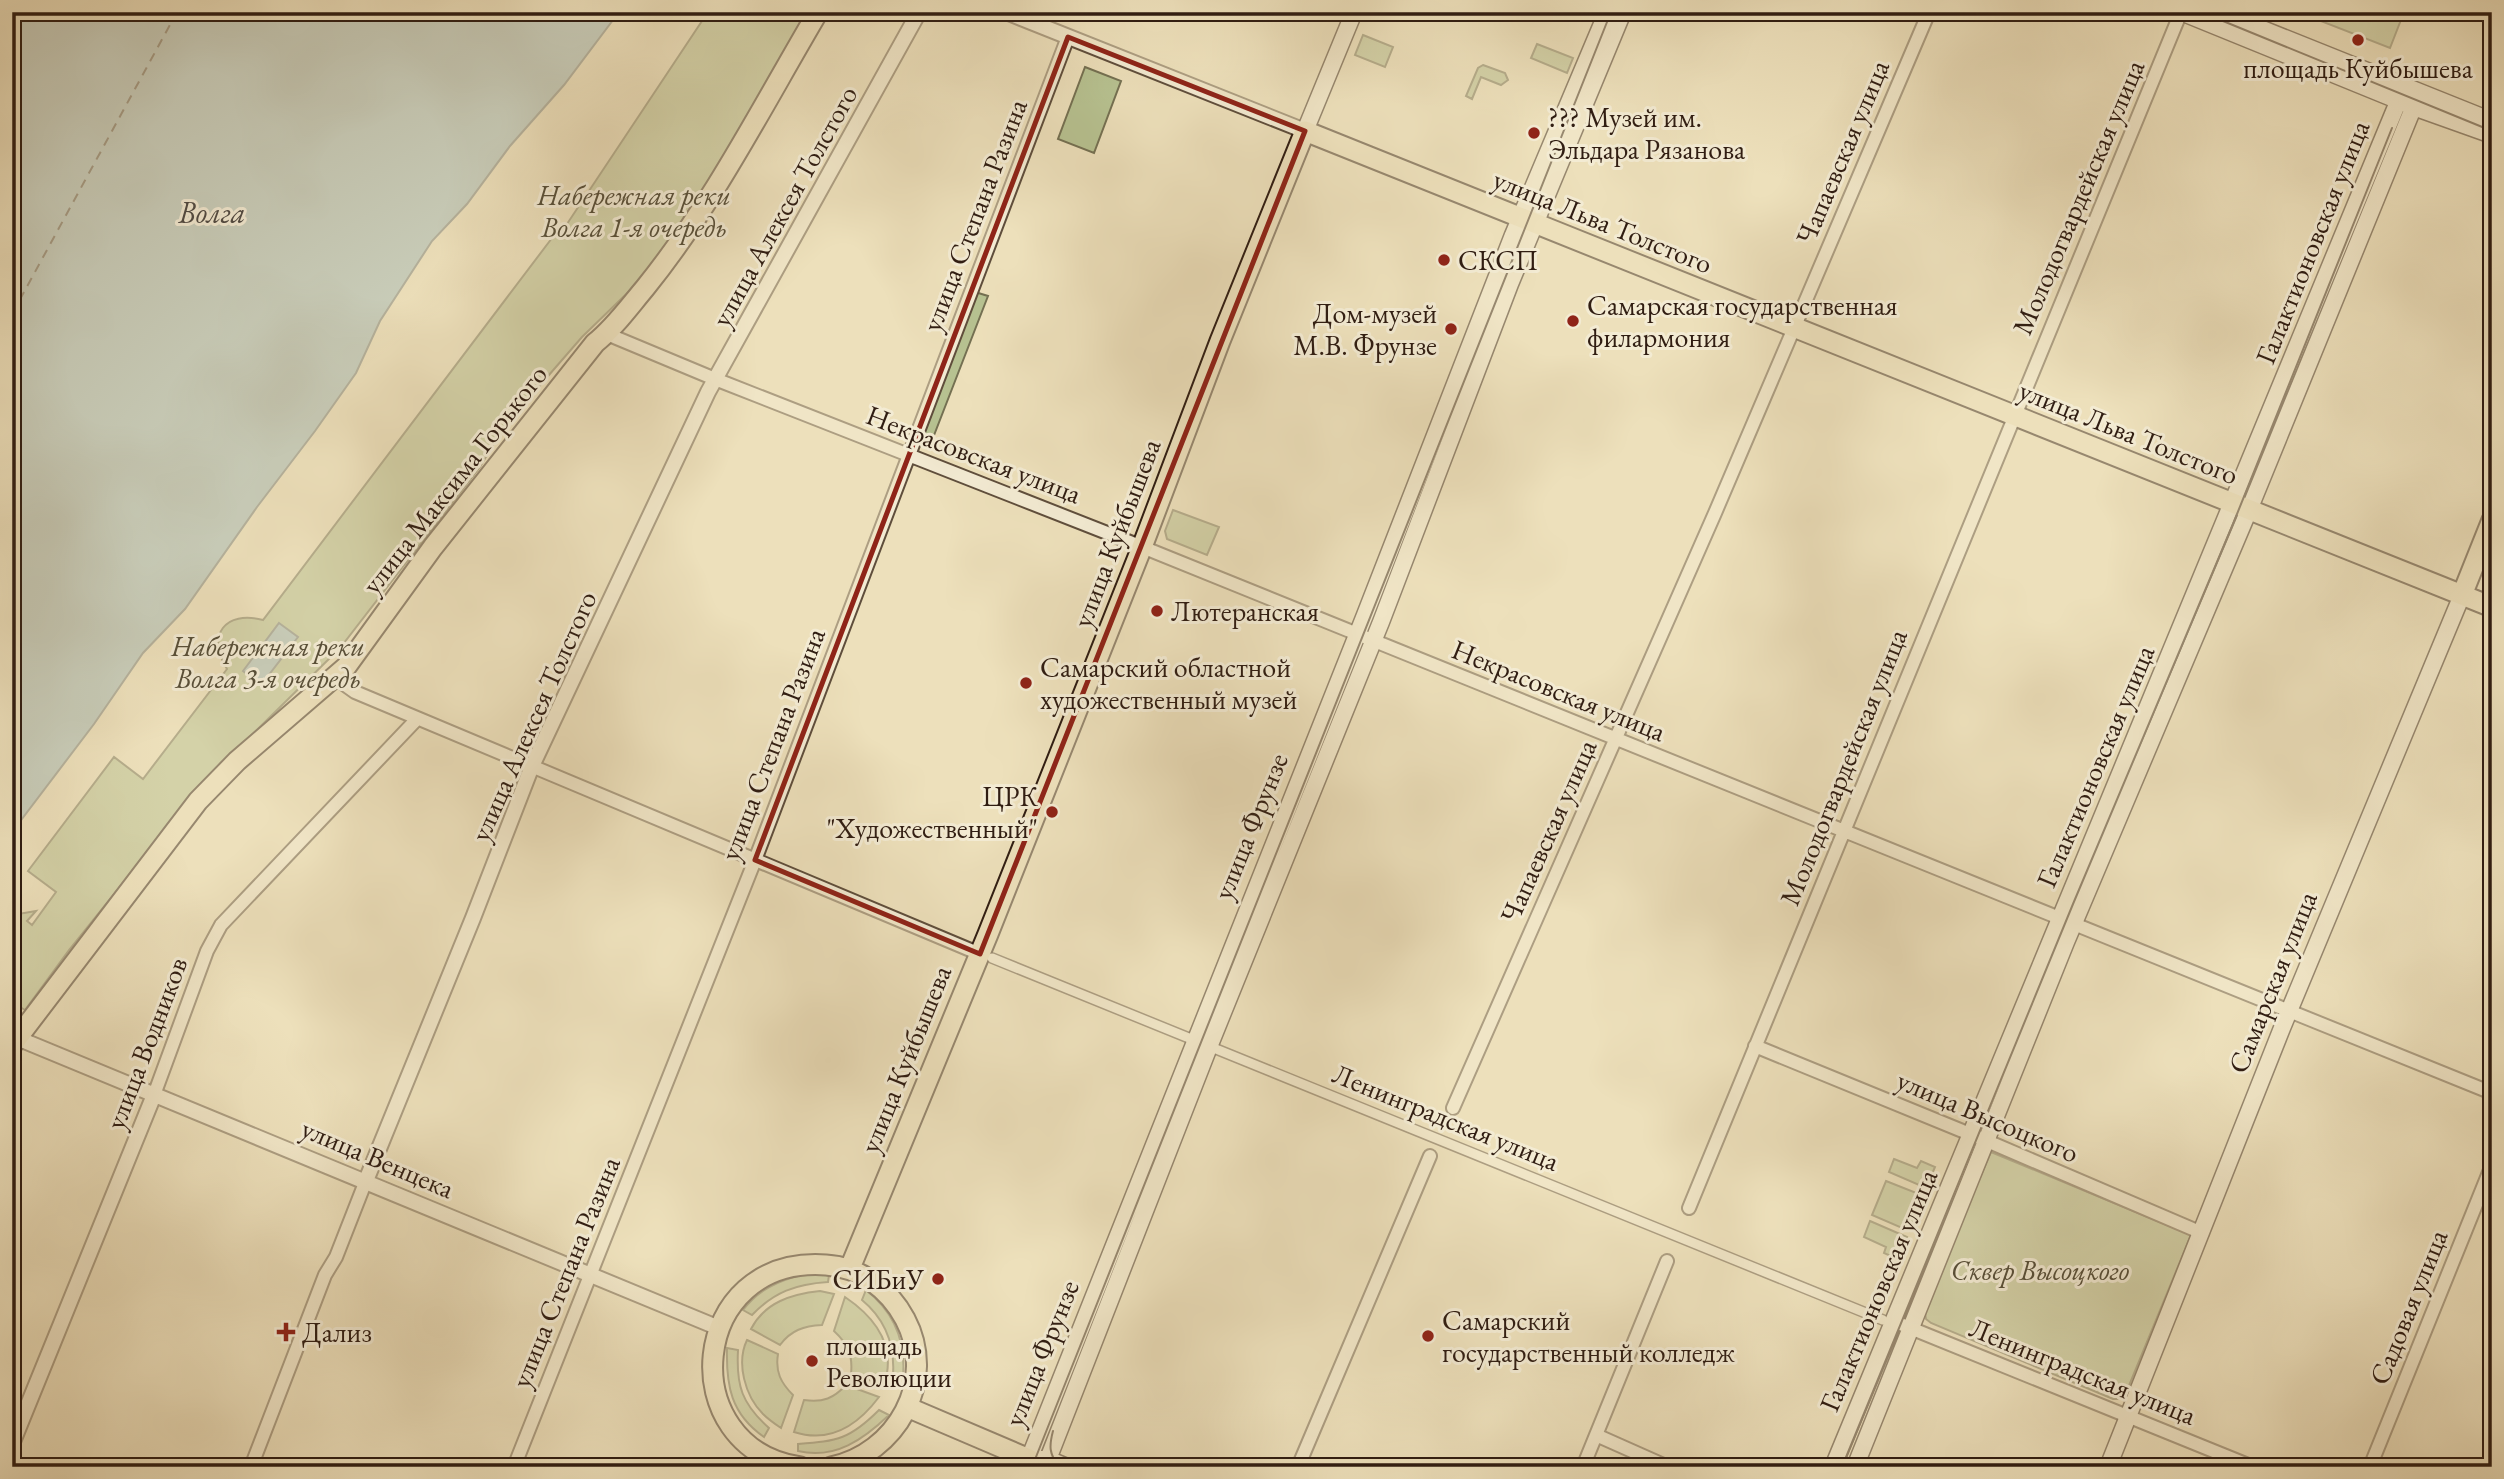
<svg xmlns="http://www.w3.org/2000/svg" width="2504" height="1479" font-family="'EB Garamond',serif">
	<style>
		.green { fill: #b7c291; stroke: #747052; stroke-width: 2 }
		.water { fill: #a0babc; stroke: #737b78; stroke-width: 2 }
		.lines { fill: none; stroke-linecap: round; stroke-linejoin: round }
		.ferry { stroke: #524c45; stroke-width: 2; stroke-dasharray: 9 7; stroke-linecap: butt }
		.pedestrian-casing { stroke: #5f4e3c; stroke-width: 12 }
		.minor-casing { stroke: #5f4e3c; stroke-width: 16 }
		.tertiary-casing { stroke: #5f4e3c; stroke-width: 18 }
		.secondary-casing { stroke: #301d12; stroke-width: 19 }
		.primary-casing { stroke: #301d12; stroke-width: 23 }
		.pedestrian { stroke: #f3ebd3; stroke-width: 9 }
		.minor { stroke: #f3ebd3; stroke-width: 12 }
		.tertiary { stroke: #f3ebd3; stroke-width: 14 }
		.secondary { stroke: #f3ebd3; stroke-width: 16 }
		.primary { stroke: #ede0bb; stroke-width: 19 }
		.tram { stroke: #301d12; stroke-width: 2 }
		.marked { fill: none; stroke: #8f2418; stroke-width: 5; stroke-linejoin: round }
		.poi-dot { fill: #8f2418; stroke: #f3ebd3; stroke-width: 2.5 }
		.labels { text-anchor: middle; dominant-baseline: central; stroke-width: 6; stroke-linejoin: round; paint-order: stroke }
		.poi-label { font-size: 28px; fill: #301d12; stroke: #f3ebd3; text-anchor: start }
		.street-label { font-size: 28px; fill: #301d12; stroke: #f3ebd3 }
		.park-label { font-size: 28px; font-style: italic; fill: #584f38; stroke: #f3ebd3 }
		.water-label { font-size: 30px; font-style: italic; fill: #524c45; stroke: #f3ebd3 }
	</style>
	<rect width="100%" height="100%" fill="#ede0bb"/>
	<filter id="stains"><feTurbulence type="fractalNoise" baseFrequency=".00286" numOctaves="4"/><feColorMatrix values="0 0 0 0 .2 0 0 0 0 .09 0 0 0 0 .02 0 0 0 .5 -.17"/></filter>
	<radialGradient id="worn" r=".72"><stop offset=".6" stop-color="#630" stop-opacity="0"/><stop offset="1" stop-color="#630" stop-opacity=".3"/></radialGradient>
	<path class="green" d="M708 12H810L692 210 653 268 582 337 522 406 493 445 480 467 340 648 205 781 69 950 25 1010 12 1002V915L36 911 27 921 32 925 56 892 28 871 114 757 143 779 227 669C206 635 225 610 263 620L552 238 559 236Z
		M2315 12H2404L2390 48 2313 18Z
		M1363 35 1393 47 1385 67 1355 55Z
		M1537 44 1573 58 1567 73 1531 58Z
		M1483 65 1505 73 1508 80 1501 85 1481 77 1472 99 1466 96 1478 68Z
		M1085 67 1121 81 1094 153 1058 139Z
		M975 292 988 296 931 443 919 438Z
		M1173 510 1219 527 1207 555 1167 539 1165 531Z
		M1991 1152 2191 1235 2126 1393 2118 1399H2113L1931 1323 1926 1319 1924 1307Z
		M1894 1159 1917 1168 1921 1161 1935 1167 1926 1188 1889 1172Z
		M1886 1181 1924 1196 1909 1231 1872 1215Z
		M1870 1221 1907 1237 1897 1259 1884 1253 1886 1247 1864 1237Z
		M804 1274 829 1275 828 1282C796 1284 774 1292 752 1315L743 1310C759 1289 778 1281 804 1274Z
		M866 1290C894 1312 906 1340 903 1376L893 1375C895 1345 885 1319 862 1300Z
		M820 1291 834 1294 822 1325C804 1326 791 1330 780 1345L751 1329C765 1302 792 1294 820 1291Z
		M845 1297C876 1318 897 1346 884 1385L851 1374C853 1355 848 1344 834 1331Z
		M747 1340 778 1354C775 1372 781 1383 793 1395L781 1428C775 1424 768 1419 763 1414 745 1396 736 1363 747 1340Z
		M727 1348 738 1350C736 1386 742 1404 769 1428L764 1437C731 1414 726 1386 727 1348Z
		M846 1385 879 1397C858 1425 831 1444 794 1432L804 1400C823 1403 834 1398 846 1385Z
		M879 1410 889 1415C864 1439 835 1460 798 1451V1444C838 1441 850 1439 879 1410Z"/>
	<path class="water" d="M12 12H619L564 85 510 146 467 204 432 241 380 321 356 373 315 431 257 507 185 609 143 653 94 724 12 832Z
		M279 623 298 637 261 685 243 671Z"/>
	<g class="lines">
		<path class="ferry" d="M12 314 177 12"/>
		<defs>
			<path id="pedestrian" d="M992 958 1883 1320"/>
			<path id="minor" d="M607 334 715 379 1125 540 2492 1093
				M334 677 355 692 980 954
				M1755 1046 1987 1141 2202 1233
				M154 1095 207 951 221 925 417 719
				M1453 1108 1715 513 1929 12
				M1689 1208 2181 12
				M1893 1321 2253 1467
				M1596 1435 1668 1467
				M251 1467 325 1275 336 1257 365 1183
				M514 1467 755 860 1068 37
				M1298 1467 1430 1156
				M1583 1467 1667 1261
				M2370 1467 2492 1165"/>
			<path id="tertiary" d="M1006 12 1305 131
				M17 1038 719 1328
				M365 1183 473 918 532 766 708 392 919 12
				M12 1444 154 1095"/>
			<path id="secondary" d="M2181 12 2419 109 2492 135
				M2220 12 2492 121
				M1305 131 1354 12
				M1045 1467 1209 1047 1381 622 1510 284 1623 12
				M1067 1467 1048 1459H1029L1365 615 1513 235 1607 12
				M1833 1467 2405 85
				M1855 1467 2066 942 2249 510 2414 106
				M2108 1467 2282 1028 2462 595"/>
			<path id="primary" d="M2462 595 2492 520
				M12 1045 198 801 237 761 346 667 433 547 595 343C614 328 629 307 645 288 713 204 763 105 818 12
				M850 1268 988 934 1142 547 1220 341 1305 131 2492 607
				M907 1407 1029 1459 1034 1467
				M800 1467C672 1448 688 1255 826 1265 860 1267 889 1289 905 1319 938 1381 896 1454 831 1467"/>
		</defs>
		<use href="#pedestrian" class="pedestrian-casing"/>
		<use href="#minor" class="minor-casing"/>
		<use href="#tertiary" class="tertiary-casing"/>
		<use href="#secondary" class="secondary-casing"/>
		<use href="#primary" class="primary-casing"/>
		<use href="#pedestrian" class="pedestrian"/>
		<use href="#minor" class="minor"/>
		<use href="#tertiary" class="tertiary"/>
		<use href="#secondary" class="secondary"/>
		<use href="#primary" class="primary"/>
		<path class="tram" d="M2201 12 2492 131
			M1053 1431C1049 1446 1049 1454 1059 1467
			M1032 1467 1611 12
			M1842 1467 2073 904 2233 524 2392 128"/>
	</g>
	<path d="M0 0H2504V1479H0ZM1068 37 1305 131 980 954 755 860Z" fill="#ede0bb" fill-opacity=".55" fill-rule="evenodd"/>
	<path class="marked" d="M1068 37 1305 131 980 954 755 860Z"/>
	<g class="poi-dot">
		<circle cx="2358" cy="40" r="7"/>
		<circle cx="1534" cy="133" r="7"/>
		<circle cx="1444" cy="260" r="7"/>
		<circle cx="1573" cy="321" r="7"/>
		<circle cx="1451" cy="329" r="7"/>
		<circle cx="1157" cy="611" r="7"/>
		<circle cx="1026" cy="683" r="7"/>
		<circle cx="1052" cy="812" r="7"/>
		<circle cx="938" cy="1279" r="7"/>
		<path d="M282.5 1321.5h7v7h7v7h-7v7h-7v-7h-7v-7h7z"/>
		<circle cx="1428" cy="1336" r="7"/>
		<circle cx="812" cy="1361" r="7"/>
	</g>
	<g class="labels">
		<g class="poi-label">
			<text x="2358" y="68" text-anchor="middle">площадь Куйбышева</text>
			<text x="1548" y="117">??? Музей им.<tspan x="1548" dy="32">Эльдара Рязанова</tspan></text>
			<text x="1458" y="260">СКСП</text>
			<text x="1587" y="305">Самарская государственная<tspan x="1587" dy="32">филармония</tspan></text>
			<text x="1437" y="313" text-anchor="end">Дом-музей<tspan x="1437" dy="32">М.В. Фрунзе</tspan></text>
			<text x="1171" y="611">Лютеранская</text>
			<text x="1040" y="667">Самарский областной<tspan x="1040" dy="32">художественный музей</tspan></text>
			<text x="1038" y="796" text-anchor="end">ЦРК<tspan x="1038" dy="32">"Художественный"</tspan></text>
			<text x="924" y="1279" text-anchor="end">СИБиУ</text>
			<text x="1442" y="1320">Самарский<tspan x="1442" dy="32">государственный колледж</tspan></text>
			<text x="302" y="1332">Дализ</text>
			<text x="826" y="1345">площадь<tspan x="826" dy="32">Революции</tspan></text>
		</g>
		<g class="street-label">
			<text transform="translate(1842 152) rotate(-67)">Чапаевская улица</text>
			<text transform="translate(2078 197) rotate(-67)">Молодогвардейская улица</text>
			<text transform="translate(784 206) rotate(-61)">улица Алексея Толстого</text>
			<text transform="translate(974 215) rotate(-69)">улица Степана Разина</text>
			<text transform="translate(1603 221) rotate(22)">улица Льва Толстого</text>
			<text transform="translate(2312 242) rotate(-68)">Галактионовская улица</text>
			<text transform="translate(2129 432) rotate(22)">улица Льва Толстого</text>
			<text transform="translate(974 454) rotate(21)">Некрасовская улица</text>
			<text transform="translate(454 479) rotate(-52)">улица Максима Горького</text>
			<text transform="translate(1116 533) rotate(-69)">улица Куйбышева</text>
			<text transform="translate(1559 690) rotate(22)">Некрасовская улица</text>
			<text transform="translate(533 716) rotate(-66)">улица Алексея Толстого</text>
			<text transform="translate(772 744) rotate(-69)">улица Степана Разина</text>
			<text transform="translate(2095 766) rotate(-67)">Галактионовская улица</text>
			<text transform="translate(1843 767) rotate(-68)">Молодогвардейская улица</text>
			<text transform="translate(1250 826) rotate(-68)">улица Фрунзе</text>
			<text transform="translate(1548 831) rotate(-66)">Чапаевская улица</text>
			<text transform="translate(2272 982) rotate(-68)">Самарская улица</text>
			<text transform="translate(146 1043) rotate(-69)">улица Водников</text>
			<text transform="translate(905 1059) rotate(-68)">улица Куйбышева</text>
			<text transform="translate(1988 1116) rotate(23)">улица Высоцкого</text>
			<text transform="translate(1446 1117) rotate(22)">Ленинградская улица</text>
			<text transform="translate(378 1158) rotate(23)">улица Венцека</text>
			<text transform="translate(565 1272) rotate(-68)">улица Степана Разина</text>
			<text transform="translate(1878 1290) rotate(-67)">Галактионовская улица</text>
			<text transform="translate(2408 1307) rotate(-68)">Садовая улица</text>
			<text transform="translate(1041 1353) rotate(-68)">улица Фрунзе</text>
			<text transform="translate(2083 1371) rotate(22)">Ленинградская улица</text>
		</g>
		<g class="park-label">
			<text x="634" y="195">Набережная реки<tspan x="634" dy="32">Волга 1-я очередь</tspan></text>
			<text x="268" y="646">Набережная реки<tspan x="268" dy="32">Волга 3-я очередь</tspan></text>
			<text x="2040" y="1270">Сквер Высоцкого</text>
		</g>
		<g class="water-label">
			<text x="212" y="212">Волга</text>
		</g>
	</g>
	<rect width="2504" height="1479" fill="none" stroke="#ede0bb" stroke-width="42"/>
	<rect x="14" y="14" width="2476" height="1451" fill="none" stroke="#301d12" stroke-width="3.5"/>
	<rect x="21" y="21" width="2462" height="1437" fill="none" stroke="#301d12" stroke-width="2"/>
	<rect width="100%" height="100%" filter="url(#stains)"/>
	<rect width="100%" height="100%" fill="url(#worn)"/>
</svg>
